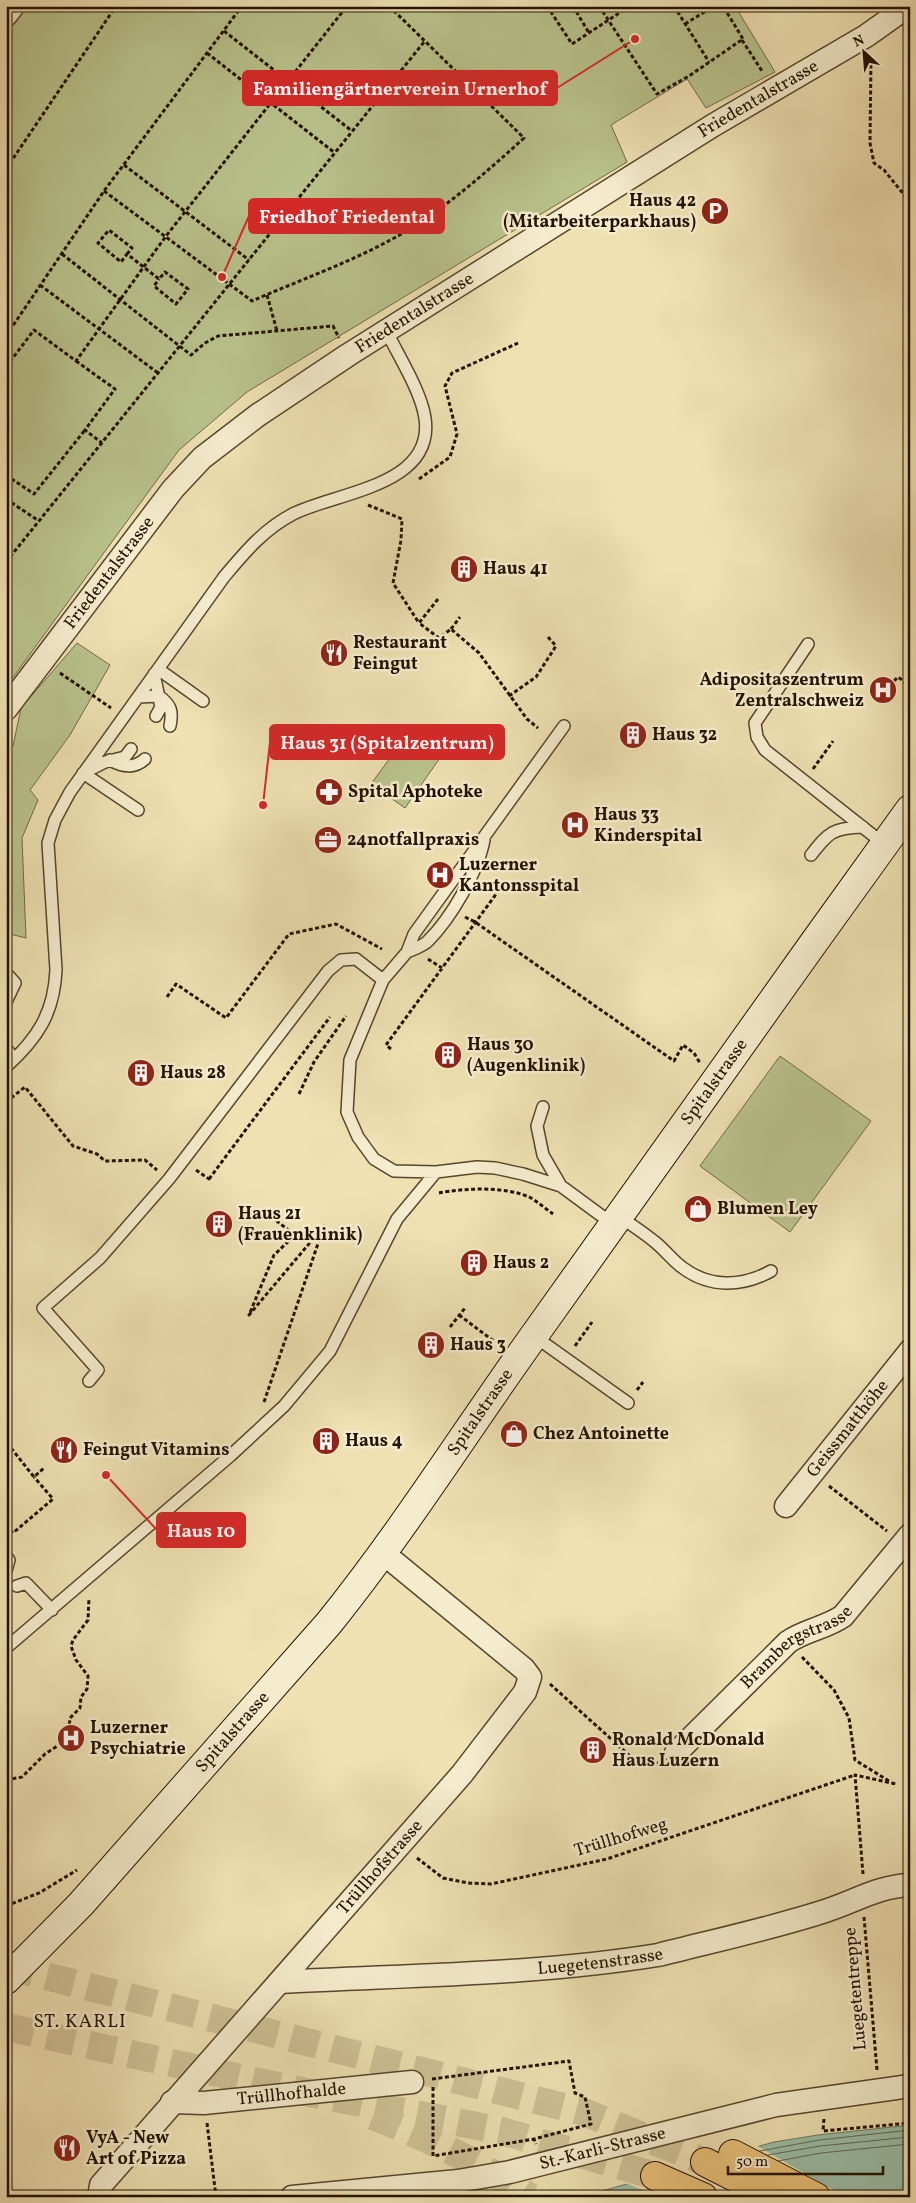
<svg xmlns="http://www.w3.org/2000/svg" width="916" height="2203" font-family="Vollkorn,serif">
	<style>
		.green { fill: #b9c38c; stroke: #6e6a46 }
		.water { fill: #9bbea7; stroke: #6b7965 }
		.pier { fill: #efe1b2 }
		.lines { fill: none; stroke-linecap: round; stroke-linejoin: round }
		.shore { stroke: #5f6854; stroke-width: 1 }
		.highway-tunnel { stroke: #d0c297; stroke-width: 28; stroke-dasharray: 28 14; stroke-linecap: butt }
		.lane-casing { stroke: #56462d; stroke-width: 14 }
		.street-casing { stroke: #56462d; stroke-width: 25 }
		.secondary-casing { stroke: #231201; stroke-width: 30 }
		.highway-casing { stroke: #231201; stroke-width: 30 }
		.path { stroke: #231201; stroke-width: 3; stroke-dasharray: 4 2.5; stroke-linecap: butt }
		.lane { stroke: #f5eccd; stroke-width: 11 }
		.street { stroke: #f5eccd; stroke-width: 22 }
		.secondary { stroke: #f5eccd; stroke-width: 28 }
		.highway { stroke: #e8c079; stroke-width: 28 }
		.labels { text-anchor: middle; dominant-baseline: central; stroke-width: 5; stroke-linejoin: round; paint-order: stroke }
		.street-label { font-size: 18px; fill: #231201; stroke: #f5eccd }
		.poi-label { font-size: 18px; font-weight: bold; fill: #231201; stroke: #f5eccd; text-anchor: start }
		.neighbourhood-label { font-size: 19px; letter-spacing: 1px; fill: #231201; stroke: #f5eccd }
		.leader { fill: none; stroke: #d62828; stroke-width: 2 }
		.callout-dot { fill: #d62828; stroke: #f5eccd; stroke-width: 2 }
		.callout { fill: #d62828; stroke: #d62828; stroke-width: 2 }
		.callout-label { font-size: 19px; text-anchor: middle; font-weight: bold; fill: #fff }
	</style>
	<rect width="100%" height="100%" fill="#efe1b2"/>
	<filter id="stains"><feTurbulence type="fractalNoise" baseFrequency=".004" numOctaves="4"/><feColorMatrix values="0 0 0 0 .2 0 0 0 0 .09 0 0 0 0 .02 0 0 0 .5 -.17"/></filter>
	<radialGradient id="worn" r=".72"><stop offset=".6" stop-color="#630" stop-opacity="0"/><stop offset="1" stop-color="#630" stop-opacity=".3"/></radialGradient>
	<path class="green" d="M25 6H735L775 72 706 108 687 79 611 125 627 162 247 392 179 450 6 687V30Z
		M77 643 110 665 70 735 30 790 38 800 22 838 26 938 6 933V752L13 746 21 708Z
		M409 732 442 755 405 808 371 784Z
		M780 1056 871 1121 790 1232 700 1166Z"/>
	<path class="water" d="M910 2125V2197H581L774 2142 818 2135Z"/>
	<path class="pier" d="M756 2145 845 2197H659L623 2182Z"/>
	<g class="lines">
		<path class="shore" d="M760 2151 819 2140 910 2130
			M768 2155 820 2146 910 2137
			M778 2161 821 2153 910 2144"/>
		<path class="highway-tunnel" d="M6 1966 584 2112 705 2162
			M6 2027 315 2094 502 2131 655 2176
			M373 2116C428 2138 480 2163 530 2197"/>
		<defs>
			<path id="lane" d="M808 644 755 723 757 737 765 750 884 844
				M158 669 203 701
				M154 674 161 707 156 716
				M138 697 159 696C171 705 173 711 170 726
				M564 726 414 934 407 952 383 980 350 1060 347 1112 358 1137 374 1159 394 1171 436 1172 477 1167 495 1168 523 1174 561 1186 614 1225
				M131 749 125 757 105 762 83 773 138 810
				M110 760C123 767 134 769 145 759
				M811 855C829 832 833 828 863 827
				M407 952C414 949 423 946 428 941 451 918 478 872 484 840
				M6 973 15 983 6 1002
				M6 1048 14 1059
				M6 1067C38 1038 54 1013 56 970L48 843 55 820 70 792 224 577C245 552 264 529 293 514 337 492 435 486 425 418 421 391 399 357 387 332
				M543 1107 537 1126 543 1155 561 1186
				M620 1217C632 1225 644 1233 655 1242 665 1250 673 1261 683 1268 710 1288 742 1287 771 1271
				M534 1336 628 1403
				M89 1381 98 1370 43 1308 100 1258 169 1179 328 971 341 960 356 959 383 980
				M6 1556 9 1560 6 1571
				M17 1586 26 1583 52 1610
				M6 1648 230 1456 284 1406 330 1351 397 1219 436 1172"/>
			<g id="street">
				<path d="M6 15 13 6"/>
				<path id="s1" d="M6 709 173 489 202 458 258 415 348 355 712 126 866 36 897 14 902 6"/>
				<path id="s2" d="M786 1506 910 1351"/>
				<path id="s3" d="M676 1753 788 1642C805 1630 826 1628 843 1616L910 1535"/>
				<path id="s4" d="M280 1982C406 1975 534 1975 658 1955 713 1941 769 1929 822 1912 852 1903 878 1886 910 1885"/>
				<path id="s5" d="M172 2102 204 2103 412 2082"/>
				<path id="s6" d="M99 2197 101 2185 462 1774 525 1692 530 1677 524 1669 383 1553"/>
				<path id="s7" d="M292 2197 458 2181 510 2172 776 2105 910 2086"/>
			</g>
			<g id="secondary">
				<path id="s8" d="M6 1980 81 1904 329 1623C403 1531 465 1432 533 1337 659 1161 783 984 910 809"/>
			</g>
			<path id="highway" d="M733 2154 816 2197
				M705 2162 774 2197
				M655 2176 703 2197"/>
		</defs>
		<use href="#lane" class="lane-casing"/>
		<use href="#street" class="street-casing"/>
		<use href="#secondary" class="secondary-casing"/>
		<use href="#highway" class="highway-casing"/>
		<path class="path" d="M547 6 572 44 630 6
			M573 6 589 33
			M599 6 657 94 689 76 743 39 723 6
			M674 6 709 62
			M576 12 584 6
			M685 24 714 6
			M224 31 352 131
			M742 40 762 71
			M207 53 335 153
			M871 58 870 143 874 163 884 170 910 202
			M124 165 249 260
			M6 169 116 6
			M104 191 252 301C309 276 369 256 421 222 458 197 491 168 524 138L389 6
			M62 254 191 355 205 343 218 336 333 326 339 338
			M127 254 132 248 109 230 98 243 121 262 127 254 159 279 165 272 188 289 176 304 154 286 159 279
			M40 285 158 373
			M267 295 277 331
			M6 336 104 191 242 6
			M76 361 115 389 85 430 102 443
			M6 367 34 330 76 361 166 236 347 6
			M6 475 34 494 85 430
			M419 479 450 457 457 434 445 386 452 373 518 343
			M6 499 39 521
			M368 505 402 519 401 540 393 583 419 623
			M6 562 424 42
			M438 599 419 623 439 638 451 629 479 653 527 719 538 728
			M451 629 460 617
			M60 673 111 708
			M894 681 898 677 910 686
			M509 696 536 677 556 646 548 637
			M813 769 833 741
			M465 917 475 922 674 1061 683 1045 694 1053 700 1063
			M428 959 442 968
			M167 997 176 984 226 1018 289 934 336 924 382 949
			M391 1049 386 1045 502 886
			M299 1094 314 1062 346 1016
			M6 1102 25 1087 73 1146 97 1154 105 1161 145 1160 157 1170
			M196 1170 212 1181
			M209 1179 330 1017
			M439 1193C464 1188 508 1186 531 1198 539 1203 546 1209 553 1214
			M459 1315 495 1342
			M450 1327 465 1308
			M575 1346 592 1322
			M637 1390 643 1382
			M264 1402 324 1226 249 1315 274 1255 295 1235 270 1216
			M11 1448 34 1477 45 1467
			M829 1486 887 1531
			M6 1525 13 1533 53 1499 34 1477
			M802 1657 834 1690 849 1718 855 1760 889 1781
			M550 1684 640 1765 658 1763
			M6 1780 22 1777 45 1754 68 1739 70 1718 80 1708 81 1697 87 1689 88 1676 76 1660 71 1646 73 1640 88 1620 89 1598
			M417 1858 443 1878 468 1883 491 1884 607 1859 855 1775
			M863 1874 855 1775 896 1784
			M6 1906 39 1893 77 1870
			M864 1917 877 2070
			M432 2079 569 2061 575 2093 585 2097 591 2124 534 2139 536 2144
			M433 2087V2156L534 2139
			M6 2091 7 2094
			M824 2119 823 2131 910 2123
			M207 2123 216 2197"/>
		<use href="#lane" class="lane"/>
		<use href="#street" class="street"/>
		<use href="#secondary" class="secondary"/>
		<use href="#highway" class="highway"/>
	</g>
	<defs>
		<symbol id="parking-disc" viewBox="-11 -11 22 22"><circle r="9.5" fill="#8f2418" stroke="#f5eccd"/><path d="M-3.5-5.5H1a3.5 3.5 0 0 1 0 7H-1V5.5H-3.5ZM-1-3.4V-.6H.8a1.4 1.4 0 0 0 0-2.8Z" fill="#fff"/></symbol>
		<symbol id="building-disc" viewBox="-11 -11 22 22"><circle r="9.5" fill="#8f2418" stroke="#f5eccd"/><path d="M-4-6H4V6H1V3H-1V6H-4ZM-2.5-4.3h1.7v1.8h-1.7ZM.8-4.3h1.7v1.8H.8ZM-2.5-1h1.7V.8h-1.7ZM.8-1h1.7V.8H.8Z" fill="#fff"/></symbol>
		<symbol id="restaurant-disc" viewBox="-11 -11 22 22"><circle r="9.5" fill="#8f2418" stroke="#f5eccd"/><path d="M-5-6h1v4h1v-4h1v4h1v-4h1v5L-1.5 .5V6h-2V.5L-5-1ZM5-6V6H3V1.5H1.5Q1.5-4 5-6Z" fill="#fff"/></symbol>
		<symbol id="hospital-disc" viewBox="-11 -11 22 22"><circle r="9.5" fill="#8f2418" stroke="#f5eccd"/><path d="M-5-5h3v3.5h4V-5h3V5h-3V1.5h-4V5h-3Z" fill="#fff"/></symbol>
		<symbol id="pharmacy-disc" viewBox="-11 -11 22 22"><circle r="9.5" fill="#8f2418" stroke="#f5eccd"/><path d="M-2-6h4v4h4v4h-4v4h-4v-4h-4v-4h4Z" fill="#fff"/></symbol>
		<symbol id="office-disc" viewBox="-11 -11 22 22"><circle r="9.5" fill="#8f2418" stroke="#f5eccd"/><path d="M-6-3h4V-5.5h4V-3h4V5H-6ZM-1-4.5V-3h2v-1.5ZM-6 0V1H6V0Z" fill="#fff"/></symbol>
		<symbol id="shop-disc" viewBox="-11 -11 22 22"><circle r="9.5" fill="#8f2418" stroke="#f5eccd"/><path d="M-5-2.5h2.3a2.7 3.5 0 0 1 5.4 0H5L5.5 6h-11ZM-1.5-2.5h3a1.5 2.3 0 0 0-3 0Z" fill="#fff"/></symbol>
	</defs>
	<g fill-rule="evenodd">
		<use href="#parking-disc" x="699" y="195" width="32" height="32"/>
		<use href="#building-disc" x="448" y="553" width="32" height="32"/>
		<use href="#restaurant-disc" x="318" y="637" width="32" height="32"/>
		<use href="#hospital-disc" x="867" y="674" width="32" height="32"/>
		<use href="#building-disc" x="617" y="719" width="32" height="32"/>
		<use href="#pharmacy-disc" x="313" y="776" width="32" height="32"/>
		<use href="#hospital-disc" x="559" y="809" width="32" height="32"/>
		<use href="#office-disc" x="312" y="824" width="32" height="32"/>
		<use href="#hospital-disc" x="424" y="859" width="32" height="32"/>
		<use href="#building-disc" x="432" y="1039" width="32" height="32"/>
		<use href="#building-disc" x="125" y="1057" width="32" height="32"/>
		<use href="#shop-disc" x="682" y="1193" width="32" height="32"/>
		<use href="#building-disc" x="203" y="1208" width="32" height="32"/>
		<use href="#building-disc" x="458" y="1247" width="32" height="32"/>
		<use href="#building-disc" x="415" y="1329" width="32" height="32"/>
		<use href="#shop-disc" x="498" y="1418" width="32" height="32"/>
		<use href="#building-disc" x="310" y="1425" width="32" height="32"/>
		<use href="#restaurant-disc" x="48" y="1434" width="32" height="32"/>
		<use href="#hospital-disc" x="55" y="1722" width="32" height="32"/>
		<use href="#building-disc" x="577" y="1734" width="32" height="32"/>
		<use href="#restaurant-disc" x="51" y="2132" width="32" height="32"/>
	</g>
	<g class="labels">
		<g class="street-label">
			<text stroke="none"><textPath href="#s1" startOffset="981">Friedentalstrasse</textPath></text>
			<text stroke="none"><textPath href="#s1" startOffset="576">Friedentalstrasse</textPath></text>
			<text stroke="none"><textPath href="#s1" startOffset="171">Friedentalstrasse</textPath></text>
			<text stroke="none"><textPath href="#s8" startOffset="1146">Spitalstrasse</textPath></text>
			<text stroke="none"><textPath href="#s8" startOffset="741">Spitalstrasse</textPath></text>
			<text stroke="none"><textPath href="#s2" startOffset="99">Geissmatthöhe</textPath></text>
			<text stroke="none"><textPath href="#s3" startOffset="162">Brambergstrasse</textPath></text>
			<text stroke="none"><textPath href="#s8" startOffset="336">Spitalstrasse</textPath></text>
			<text transform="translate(621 1838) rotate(-17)">Trüllhofweg</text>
			<text stroke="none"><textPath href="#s6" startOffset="435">Trüllhofstrasse</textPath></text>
			<text stroke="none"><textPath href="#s4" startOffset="321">Luegetenstrasse</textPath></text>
			<text transform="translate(856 1989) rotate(-95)">Luegetentreppe</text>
			<text stroke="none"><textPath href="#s5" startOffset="120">Trüllhofhalde</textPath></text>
			<text stroke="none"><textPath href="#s7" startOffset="315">St.-Karli-Strasse</textPath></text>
		</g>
		<g class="poi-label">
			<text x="696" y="201" text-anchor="end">Haus 42<tspan x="696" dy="21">(Mitarbeiterparkhaus)</tspan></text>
			<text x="483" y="569">Haus 41</text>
			<text x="353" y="643">Restaurant<tspan x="353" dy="21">Feingut</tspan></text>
			<text x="864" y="680" text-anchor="end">Adipositaszentrum<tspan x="864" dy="21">Zentralschweiz</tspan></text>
			<text x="652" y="735">Haus 32</text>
			<text x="348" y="792">Spital Aphoteke</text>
			<text x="594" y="815">Haus 33<tspan x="594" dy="21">Kinderspital</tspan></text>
			<text x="347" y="840">24notfallpraxis</text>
			<text x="459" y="865">Luzerner<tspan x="459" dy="21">Kantonsspital</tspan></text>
			<text x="467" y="1045">Haus 30<tspan x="467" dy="21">(Augenklinik)</tspan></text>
			<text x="160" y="1073">Haus 28</text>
			<text x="717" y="1209">Blumen Ley</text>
			<text x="238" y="1214">Haus 21<tspan x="238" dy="21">(Frauenklinik)</tspan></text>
			<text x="493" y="1263">Haus 2</text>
			<text x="450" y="1345">Haus 3</text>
			<text x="533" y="1434">Chez Antoinette</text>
			<text x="345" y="1441">Haus 4</text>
			<text x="83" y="1450">Feingut Vitamins</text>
			<text x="90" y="1728">Luzerner<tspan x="90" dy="21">Psychiatrie</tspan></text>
			<text x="612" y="1740">Ronald McDonald<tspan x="612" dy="21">Haus Luzern</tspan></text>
			<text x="86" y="2138">VyA - New<tspan x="86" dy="21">Art of Pizza</tspan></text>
		</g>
		<g class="neighbourhood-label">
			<text x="80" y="2022">ST. KARLI</text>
		</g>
	</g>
	<path class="leader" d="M635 39L557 88M222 277L249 216M263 805L270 742M106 1475L157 1530"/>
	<g class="callout-dot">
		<circle cx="635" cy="39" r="5"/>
		<circle cx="222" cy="277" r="5"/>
		<circle cx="263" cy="805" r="5"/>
		<circle cx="106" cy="1475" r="5"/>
	</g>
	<g class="callout">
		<rect x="243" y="71" width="314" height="34" rx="5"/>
		<rect x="249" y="199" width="195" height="34" rx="5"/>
		<rect x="270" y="725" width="234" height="34" rx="5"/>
		<rect x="157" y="1513" width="88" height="34" rx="5"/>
	</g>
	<g class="callout-label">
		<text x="400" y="95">Familiengärtnerverein Urnerhof</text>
		<text x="347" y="223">Friedhof Friedental</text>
		<text x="387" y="749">Haus 31 (Spitalzentrum)</text>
		<text x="201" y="1537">Haus 10</text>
	</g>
	<rect width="916" height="2203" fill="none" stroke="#efe1b2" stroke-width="25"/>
	<rect x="8" y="8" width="901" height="2188" fill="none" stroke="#231201" stroke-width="2.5"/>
	<rect x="12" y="12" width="891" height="2178" fill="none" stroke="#231201"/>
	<g transform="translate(864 52) rotate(334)" stroke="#f5eccd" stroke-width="4" paint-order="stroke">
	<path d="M0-4L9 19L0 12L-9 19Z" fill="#231201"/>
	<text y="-8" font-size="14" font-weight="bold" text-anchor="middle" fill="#231201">N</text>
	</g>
	<path d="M728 2166v8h155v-8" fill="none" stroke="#231201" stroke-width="2.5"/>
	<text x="736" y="2166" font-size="15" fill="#231201" stroke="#f5eccd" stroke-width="4" paint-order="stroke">50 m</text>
	<rect width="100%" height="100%" filter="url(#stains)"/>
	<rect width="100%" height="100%" fill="url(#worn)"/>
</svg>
